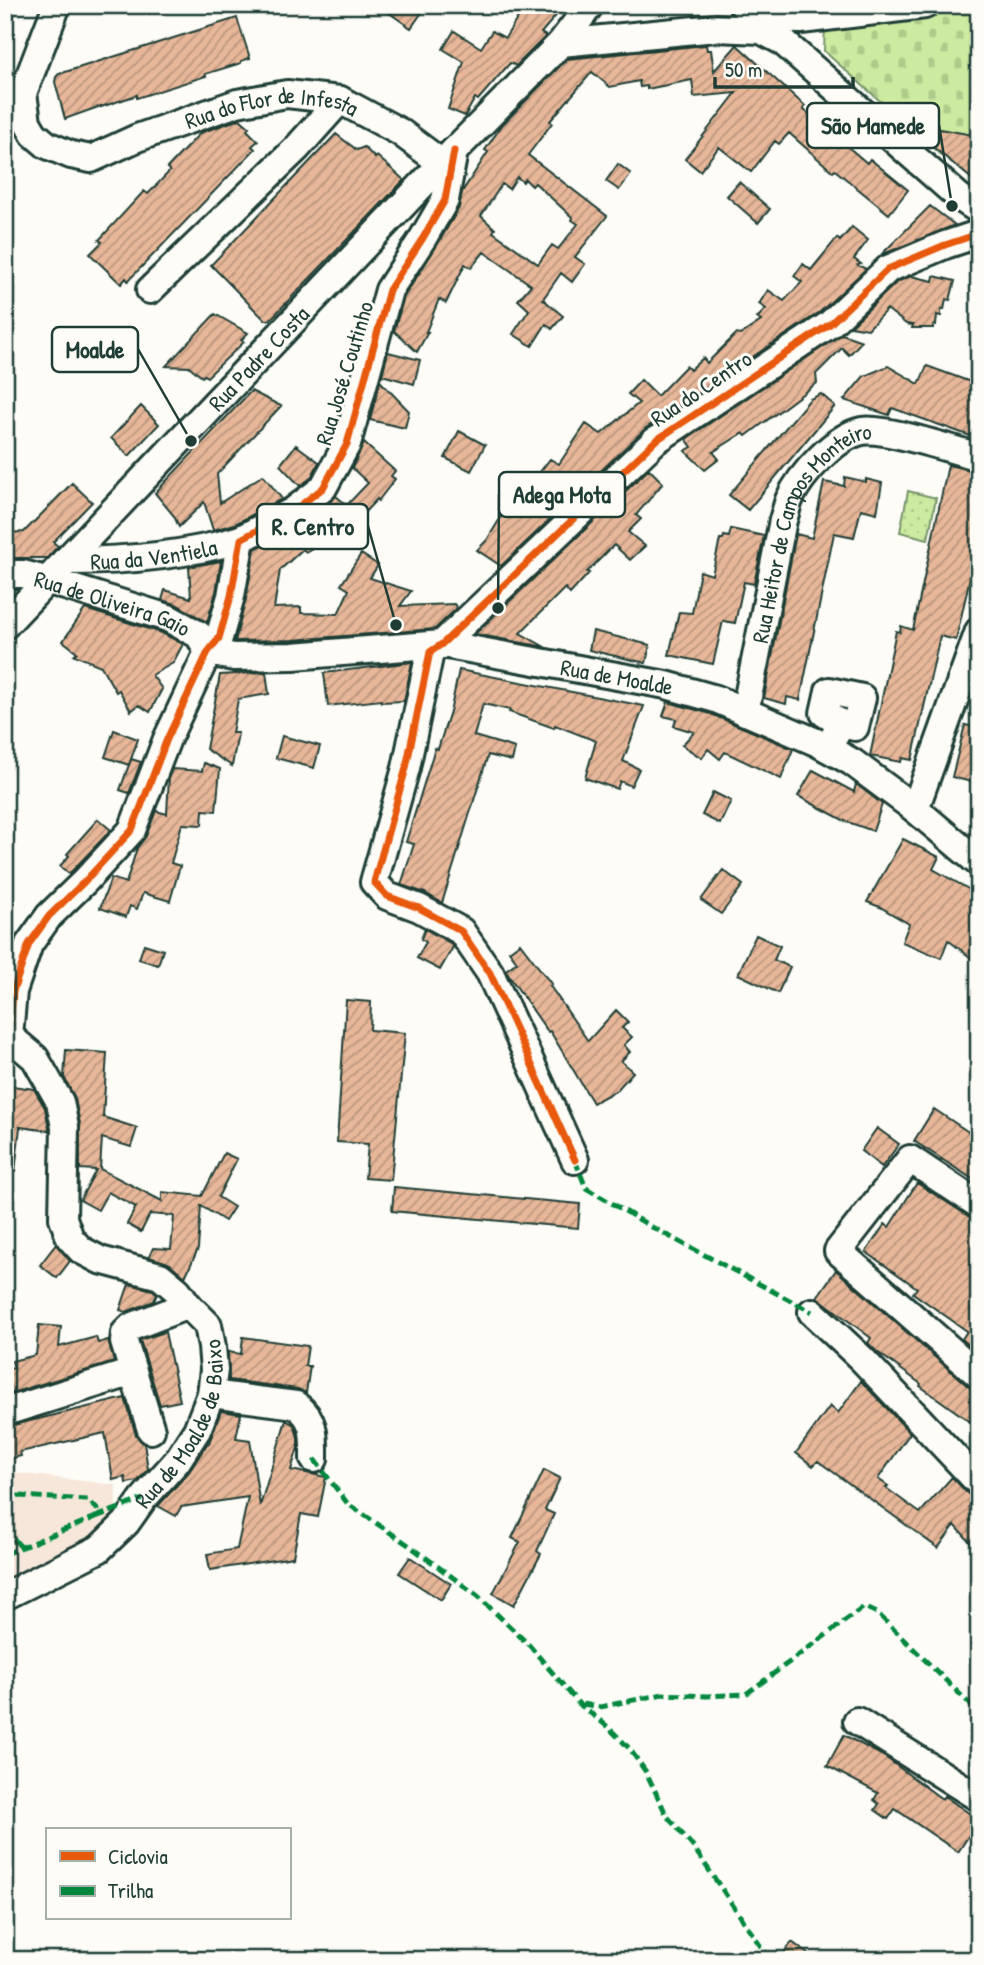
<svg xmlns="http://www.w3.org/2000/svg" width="984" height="1965" font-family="'Patrick Hand',sans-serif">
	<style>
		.built { fill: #f7e7db }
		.grass { fill: url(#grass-dots); stroke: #76946a; stroke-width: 2 }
		.cemetery { fill: url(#cemetery-stones); stroke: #76946a; stroke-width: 2 }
		.building { fill: url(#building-hatch); stroke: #1f3d34; stroke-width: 2; fill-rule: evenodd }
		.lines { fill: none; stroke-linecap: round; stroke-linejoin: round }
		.minor-casing { stroke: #1f3d34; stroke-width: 32 }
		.minor { stroke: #fdfcf7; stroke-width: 26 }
		.quiet { stroke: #00873e; stroke-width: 5; stroke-dasharray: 10 5; stroke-linecap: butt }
		.cycleway-casing { stroke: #fdfcf7; stroke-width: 11 }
		.cycleway { stroke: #e8590c; stroke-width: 7 }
		.labels { text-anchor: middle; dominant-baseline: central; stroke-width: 6; stroke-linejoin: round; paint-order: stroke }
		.street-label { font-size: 23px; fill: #1f3d34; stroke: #fdfcf7 }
		.leader { fill: none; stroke: #1f3d34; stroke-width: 2.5 }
		.callout-dot { fill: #1f3d34; stroke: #fdfcf7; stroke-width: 2.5 }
		.callout { fill: #fdfcf7; stroke: #1f3d34; stroke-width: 2.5 }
		.callout-label { font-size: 24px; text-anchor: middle; font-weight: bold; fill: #1f3d34 }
	</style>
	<defs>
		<pattern id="grass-dots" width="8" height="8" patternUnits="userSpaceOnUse" patternTransform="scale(1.75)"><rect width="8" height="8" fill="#cdeaa1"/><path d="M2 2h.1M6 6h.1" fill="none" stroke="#b0ca8b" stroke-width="1.8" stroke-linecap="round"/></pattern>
		<pattern id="cemetery-stones" width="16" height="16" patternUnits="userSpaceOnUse" patternTransform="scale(1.75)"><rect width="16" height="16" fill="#cdeaa1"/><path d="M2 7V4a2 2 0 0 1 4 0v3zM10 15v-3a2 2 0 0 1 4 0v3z" fill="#b0ca8b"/></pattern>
		<pattern id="building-hatch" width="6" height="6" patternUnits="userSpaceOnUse" patternTransform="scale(1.75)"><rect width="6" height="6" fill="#e8b799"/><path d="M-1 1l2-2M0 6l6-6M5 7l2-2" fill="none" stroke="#bb967e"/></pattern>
	</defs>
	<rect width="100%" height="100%" fill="#fdfcf7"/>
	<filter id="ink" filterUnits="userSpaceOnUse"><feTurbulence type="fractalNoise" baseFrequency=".0143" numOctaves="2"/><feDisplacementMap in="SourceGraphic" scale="14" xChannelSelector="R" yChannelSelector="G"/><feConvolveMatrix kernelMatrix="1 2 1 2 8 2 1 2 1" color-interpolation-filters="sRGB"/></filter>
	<g filter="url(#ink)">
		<path class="built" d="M18 1473 116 1485V1521L92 1546 5 1589V1474Z"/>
		<path class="grass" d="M908 491 936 498 928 539 900 532Z"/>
		<path class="cemetery" d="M979 7V135L943 157 824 51 825 25Z"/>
		<path class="building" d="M378 5H427L411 28Z
			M526 5H565L541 33 546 36 516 66 510 63 478 100 475 98 465 116 448 109 464 62 443 49 454 31 481 48 492 31 505 38Z
			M237 18 250 58 241 61V63L205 74 206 76 137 98V95L101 107V106L65 119 55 82 56 77 59 74Z
			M706 45 707 50H711L714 71 737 45 805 106 803 109 867 163 870 159 908 190 889 214 835 170 833 172 789 133 779 144 775 141 751 172 719 147 700 171 685 159 736 93 694 97 692 80 647 89V86L640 87 639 81 610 87 592 72 550 121 552 123 528 155 607 216 575 257 585 264 572 282 561 273 543 299 563 316 552 329 546 324 532 346 513 334 529 310 518 300 531 285 484 252 471 268 465 264 446 303 439 299 426 332H428L417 352 394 331 404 297 436 247 459 208 462 192 488 152 485 150 502 125 567 59ZM517 177 523 182 525 179 532 186 535 183 573 218 572 220 578 224 558 249 552 245 538 264 493 232 495 229 481 216 502 184 509 189Z
			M240 119 249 127 247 130 258 141 252 146 255 149 128 281 126 278 121 284 90 254 102 242 99 240 144 191 148 194 170 171 167 168 200 133Z
			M924 120 934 128 979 136V170L972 179 921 137Z
			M336 134 357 150 364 147 375 158 377 156 404 180 270 320H265L211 265Z
			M618 164 631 174 619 190 606 181Z
			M739 182 770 209 758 223 727 196Z
			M930 206 955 225 881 255Z
			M852 227 868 240 854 259 861 264 858 265 866 269 820 312 646 428 501 566 477 550 487 540 517 491 521 493 529 480 532 482 550 459 559 464 586 424 601 434 639 403 628 394 641 380 657 396 686 366 690 370 703 358 707 363 736 334 740 335 761 321 757 318 766 309 759 304 768 290 784 301 802 282 794 276 803 264 811 270 837 238 840 241Z
			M911 276 933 281 934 276 955 281 950 300 946 299 944 310H941V316L937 315 936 325H933V328H912L913 325 906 324 887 309 868 329 851 326 897 282Z
			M215 314 248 333 241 340 244 342 207 377 204 375 202 377 190 367 166 366Z
			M842 334 862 341 849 355 842 348 816 374 817 383 746 436 743 433 713 452 719 459 705 470 685 451 692 447 686 439Z
			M388 352 420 360 414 384 382 375Z
			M888 366 919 384 927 366 979 385V439L892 408 889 415 844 400 864 376Z
			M380 381 409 411 405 428 370 420Z
			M251 391 281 406 217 474 220 503 263 475 282 499 235 524 213 530 204 502 179 527 174 516 155 493Z
			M821 394 835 406 748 510 729 495 810 399Z
			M141 406 159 424 129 456 111 438Z
			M459 431 485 445 471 471 445 458Z
			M364 443 395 471 391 476 395 479 378 501 377 499 348 530 338 521 335 524 321 509 336 496 347 505 368 483 352 468Z
			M296 445 319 462 311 478 300 486 280 465Z
			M948 465 979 472V537L956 640 940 636 912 760 902 758 901 762 870 756 896 631 900 632 901 626 913 630Z
			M649 469 663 483 636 515 641 519 628 532 645 546 630 560 614 545 587 572 589 573 570 594 565 588 520 633 545 647 475 634Z
			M845 477 866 482V479L882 483 877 513 861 509 854 537 834 533 800 700 787 697 786 704 764 698 796 534 812 538 824 482 844 486Z
			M72 483 92 502 53 542 58 546 47 558H5V533L24 532Z
			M302 524 318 544 306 552 303 549 280 570 274 608 301 607V613L338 614 349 590 341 585 361 554 378 565 370 578 411 591 400 606 454 604 457 608 435 629 292 640 235 641 246 599 255 549Z
			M731 529 764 536 754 584 744 582 735 623 723 621 713 664 669 655 679 612 692 613 700 571 712 575 720 539H723L724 536 729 537Z
			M221 561 216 592 207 622 176 604 162 600 165 590 191 598 189 567Z
			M85 609 162 633 183 644 173 663 152 675 162 689 150 712 139 705 131 711 119 690 116 692 101 666 74 655 77 652 63 641Z
			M593 631 650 645 646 663 589 650Z
			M412 662 404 701 381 702V700L328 706 324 673Z
			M459 670 644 706 623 761 639 769 631 786 620 781 617 789 585 778 596 741 555 725 554 728 509 712 510 710 483 704 474 736 515 748 512 761 488 755 442 903 425 893 401 885 414 844 406 842 435 748 438 749 451 708Z
			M266 672 269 694 238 699 232 733H238L232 766 206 749 220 675Z
			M668 702 711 714 793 749 781 779 725 752 720 759 708 749 702 758 682 745 694 732 674 726 676 719 663 716Z
			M965 725 979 728V784L952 777Z
			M114 730 138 739 129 765 105 757Z
			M282 736 320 746 314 768 276 758Z
			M131 759 141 762 129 793 120 790Z
			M204 763 220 769 216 811 203 810 202 825 182 824 171 863 180 866 170 901 143 893 137 909 130 906 126 917 100 908 111 878 126 883 137 848 146 836 156 811 167 814 169 776 172 769 202 771Z
			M813 770 854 792 856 784 882 804 873 831 845 821 798 796Z
			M713 792 731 801 720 824 702 815Z
			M98 819 111 830 69 874 60 866 69 856 67 854Z
			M903 839 939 857 933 869 979 895V964L948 940 941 958 902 942 909 924 880 907 867 902Z
			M723 870 743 885 721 914 701 900Z
			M425 929 450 943 453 947 440 970 417 958 426 942 421 939Z
			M756 935 780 946 774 960 790 967 778 993 738 974Z
			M520 943 552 985 550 986 588 1041 616 1010 628 1022 622 1028 632 1037 624 1045 630 1052 621 1061 633 1072 617 1090 593 1103 550 1031 548 1032 507 973 506 970 517 962 509 951Z
			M144 944 163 950 158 965 139 959Z
			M346 1000 371 1002 370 1030 405 1033 391 1180 365 1178 368 1144 337 1142Z
			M66 1050 107 1053 103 1117 137 1128 131 1147 102 1138 100 1169 162 1201V1192L202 1196 224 1153 237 1159 218 1197 234 1207 225 1221 201 1206 198 1249 185 1277 170 1264 149 1257 153 1248 171 1249 174 1216 150 1214 141 1232 127 1224 136 1207 108 1192 98 1210 80 1200 96 1170 80 1169V1124L75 1099 64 1077Z
			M5 1085 34 1089 45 1108 49 1128V1131L20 1127 15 1172H5Z
			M934 1109 979 1139V1172L974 1180 914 1141Z
			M877 1128 899 1144 882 1167 861 1151Z
			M917 1183 979 1223V1298L971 1309 979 1315V1354L962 1339 967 1331 913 1293 917 1288 866 1252 885 1224 889 1227Z
			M394 1187 580 1204 578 1228 392 1211Z
			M56 1244 70 1261 57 1278 40 1265Z
			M836 1270 969 1387 979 1390V1428L920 1386 921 1384 876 1351 868 1343 871 1338 817 1297Z
			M129 1284 153 1290 157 1294 154 1301 126 1312 120 1310Z
			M39 1325 61 1327 59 1347 96 1337 98 1343 108 1340 114 1362 5 1395V1370L14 1368 12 1361 36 1355Z
			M165 1332 180 1401 160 1405 140 1340Z
			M243 1337 308 1346 305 1366H310L306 1393 298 1389 229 1380 228 1352 241 1354Z
			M861 1381 910 1433 878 1479 888 1486 886 1488 920 1513 952 1477 968 1494 977 1498 969 1507 979 1515V1552L955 1525 938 1548 818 1461 813 1466 796 1453 830 1406 838 1413Z
			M125 1398 136 1435 144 1443 148 1469 138 1481 126 1483 125 1477 113 1480 105 1433 20 1452 21 1456 5 1460V1427Z
			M221 1411 241 1414 236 1438 250 1440 260 1506 286 1420 294 1425 298 1437V1448L291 1470 326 1477 318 1517 301 1514 293 1557 210 1570 207 1554 237 1549 248 1497 181 1507 176 1516 158 1506 189 1472 207 1444 209 1443Z
			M544 1470 560 1478 545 1510 554 1514 537 1551 541 1554 514 1605 493 1593 520 1542 512 1538Z
			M410 1557 451 1584 441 1600 399 1573Z
			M844 1735 885 1757 942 1799 944 1796 979 1820 958 1852 895 1809 888 1819 875 1810 879 1804 874 1800 878 1793 827 1766Z
			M792 1942 816 1960H779Z"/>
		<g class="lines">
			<defs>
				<g id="minor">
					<path id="s1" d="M57 5 23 93 27 122 34 134 47 145 71 155 91 159 137 138 237 103 287 94 340 100 400 132 443 164"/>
					<path d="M743 5C767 18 775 20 801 20L925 5"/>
					<path d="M561 43 716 28 761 30 782 41 959 197 979 210"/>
					<path d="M150 290 296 149 340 100"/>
					<path id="s2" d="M65 561C124 561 184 556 241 539"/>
					<path id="s3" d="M5 574H23L46 580 168 618 199 635 208 652"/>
					<path id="s4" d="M5 625 454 151 561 43 590 5"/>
					<path id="s5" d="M208 652 234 657 293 656 442 644 666 685 716 699 816 742 852 762 915 809 979 863"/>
					<path id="s6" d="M745 712 783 520C785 514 787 506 789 500 800 475 836 436 862 431 884 427 954 450 979 457"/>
					<path d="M827 748 842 724 855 727 862 698 829 691 824 713 842 724"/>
					<path d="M915 809 979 631"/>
					<path d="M9 1036 13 991 29 944 49 916 85 881 132 830 167 739 208 652 219 638 231 596 241 539 293 511 323 488 347 444 389 290 423 238 445 200 454 151"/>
					<path d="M575 1160 490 973 461 931 419 908 387 896 374 882 406 768 430 652 442 644 655 441 830 324 888 269 945 245 972 236H979"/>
					<path d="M979 1205 910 1159 838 1251 979 1375"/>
					<path d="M812 1312 862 1359 979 1483"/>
					<path d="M211 1394 296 1405C316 1420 314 1436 314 1459"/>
					<path d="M5 1412 133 1372"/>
					<path d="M151 1430 124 1342 125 1333 131 1327 188 1305"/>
					<path id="s7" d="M5 1596 99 1549 126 1523 143 1499 177 1461 197 1430 211 1394 214 1370 212 1347 208 1325 188 1305 178 1291 160 1276 100 1260 81 1250 70 1238 63 1218 65 1127 60 1102 35 1058 9 1036"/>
					<path d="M857 1721 979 1798"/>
				</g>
			</defs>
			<use href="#minor" class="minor-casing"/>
			<use href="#minor" class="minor"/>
			<path class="quiet" d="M575 1160 586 1188 650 1226 812 1312
				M314 1459 348 1504 410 1546 478 1596 529 1645 579 1704 608 1727 629 1748 646 1772 667 1816 694 1848 766 1954 773 1960
				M96 1517 143 1499
				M5 1554 96 1517 98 1510 88 1500 19 1496 7 1503C6 1524 6 1531 21 1547
				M583 1704 600 1707 663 1694 707 1696 746 1694 864 1607 877 1613 979 1713"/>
			<defs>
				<path id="cycleway" d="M5 1038 9 1036 13 991 29 944 49 916 85 881 132 830 167 739 208 652 219 638 231 596 241 539 293 511 323 488 347 444 389 290 423 238 445 200 454 151
					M575 1160 490 973 461 931 419 908 387 896 374 882 406 768 430 652 442 644 655 441 830 324 888 269 945 245 972 236H979"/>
			</defs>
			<use href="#cycleway" class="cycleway-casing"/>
			<use href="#cycleway" class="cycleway"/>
		</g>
	</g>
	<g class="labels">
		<g class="street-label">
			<text stroke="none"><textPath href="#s1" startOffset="392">Rua do Flor de Infesta</textPath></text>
			<text stroke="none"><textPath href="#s4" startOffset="368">Rua Padre Costa</textPath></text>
			<text transform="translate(344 373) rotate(-73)">Rua José Coutinho</text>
			<text transform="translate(701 388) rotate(-34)">Rua do Centro</text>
			<text stroke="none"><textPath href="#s6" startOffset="200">Rua Heitor de Campos Monteiro</textPath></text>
			<text stroke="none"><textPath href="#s2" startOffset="89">Rua da Ventiela</textPath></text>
			<text stroke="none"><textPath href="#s3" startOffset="112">Rua de Oliveira Gaio</textPath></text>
			<text stroke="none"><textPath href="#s5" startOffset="413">Rua de Moalde</textPath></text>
			<text stroke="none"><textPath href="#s7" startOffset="259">Rua de Moalde de Baixo</textPath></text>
		</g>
	</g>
	<path class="leader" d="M952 206L939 125M191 441L138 349M498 608L499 494M396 625L368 526"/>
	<g class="callout-dot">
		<circle cx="952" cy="206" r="7"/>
		<circle cx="191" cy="441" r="7"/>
		<circle cx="498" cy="608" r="7"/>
		<circle cx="396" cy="625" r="7"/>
	</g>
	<g class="callout">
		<rect x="807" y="103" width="132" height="45" rx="7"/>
		<rect x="52" y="327" width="86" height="45" rx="7"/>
		<rect x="499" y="472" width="126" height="45" rx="7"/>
		<rect x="257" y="504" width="111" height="45" rx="7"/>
	</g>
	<g class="callout-label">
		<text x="873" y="134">São Mamede</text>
		<text x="95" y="358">Moalde</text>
		<text x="562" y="503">Adega Mota</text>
		<text x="313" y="535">R. Centro</text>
	</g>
	<rect width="984" height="1965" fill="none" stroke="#fdfcf7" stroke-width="28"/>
	<rect x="14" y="14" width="956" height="1937" fill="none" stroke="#1f3d34" stroke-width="2.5" filter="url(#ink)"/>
	<rect x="46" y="1828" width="245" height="91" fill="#fdfcf7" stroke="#a4b0a9" stroke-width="2"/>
	<rect x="60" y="1851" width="35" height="10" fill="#e8590c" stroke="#a4b0a9" stroke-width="2"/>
	<text x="108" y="1864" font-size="21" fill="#1f3d34">Ciclovia</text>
	<rect x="60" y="1886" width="35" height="10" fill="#00873e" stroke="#a4b0a9" stroke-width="2"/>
	<text x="108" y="1898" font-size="21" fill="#1f3d34">Trilha</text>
	<path d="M715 77v10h138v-10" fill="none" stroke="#1f3d34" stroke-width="3.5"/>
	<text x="725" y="77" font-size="21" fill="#1f3d34" stroke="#fdfcf7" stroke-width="5" paint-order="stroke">50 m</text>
</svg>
